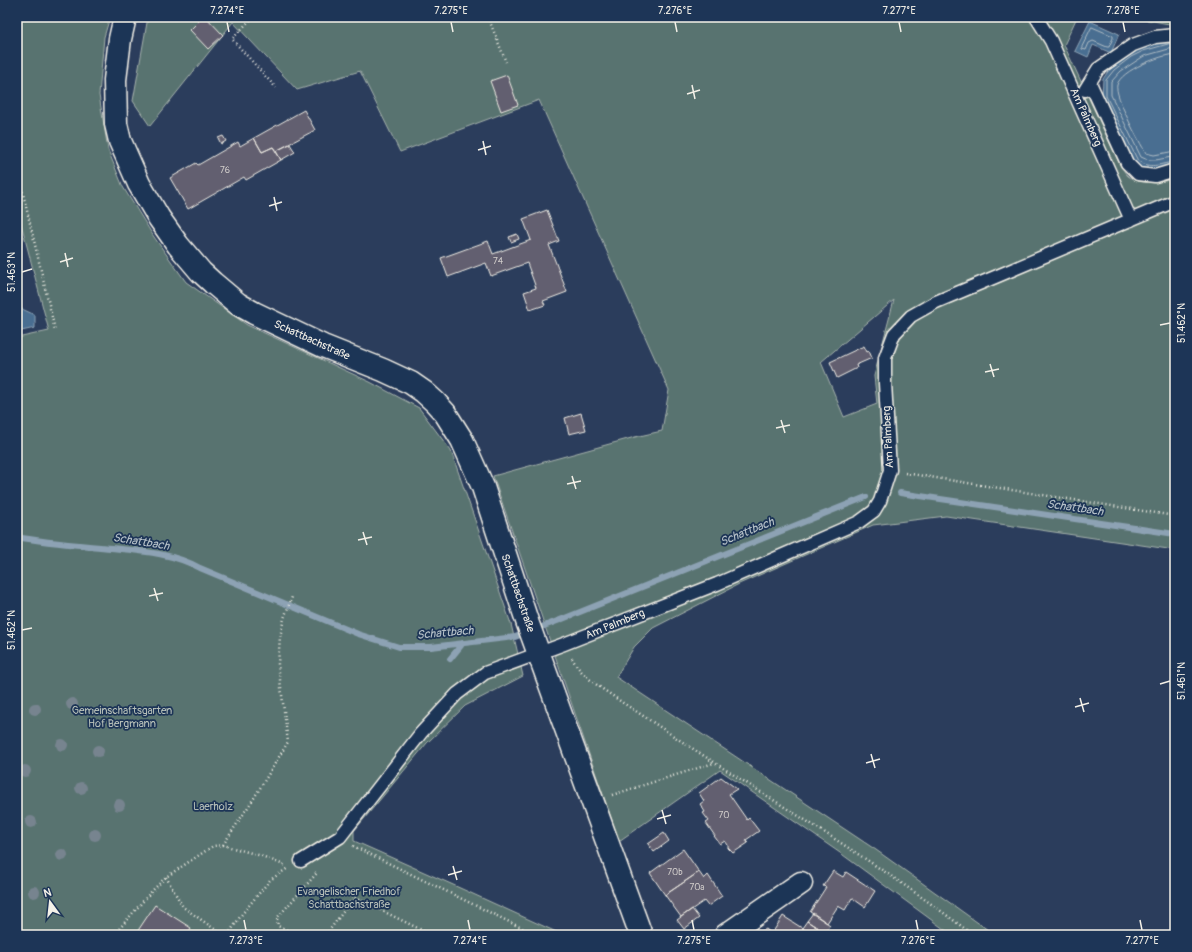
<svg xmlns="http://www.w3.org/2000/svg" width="1192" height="952" font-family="Pangolin,sans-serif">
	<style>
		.green { fill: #587370; stroke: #a6b2ac; fill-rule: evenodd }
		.water { fill: #496e91; stroke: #8da2b4 }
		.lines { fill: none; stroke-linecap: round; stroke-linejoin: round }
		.shore { stroke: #b0bdc5; stroke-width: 1 }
		.stream { stroke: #8da2b4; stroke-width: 6 }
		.building { fill: #625e6f; stroke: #f4f1e8 }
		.service-casing { stroke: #f4f1e8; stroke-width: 15 }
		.minor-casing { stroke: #f4f1e8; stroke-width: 25 }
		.path { stroke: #f4f1e8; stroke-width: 2.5; stroke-dasharray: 1 3; stroke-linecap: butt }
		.service { stroke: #1d3557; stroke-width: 12 }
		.minor { stroke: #1d3557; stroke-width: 22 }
		.tree { fill: #77848f }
		.ticks { fill: none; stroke: #f4f1e8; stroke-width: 1.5 }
		.labels { text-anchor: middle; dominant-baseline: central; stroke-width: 3.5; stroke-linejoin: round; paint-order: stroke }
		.number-label { font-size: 9px; fill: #d0ccca }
		.street-label { font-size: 11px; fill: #f4f1e8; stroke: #1d3557 }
		.park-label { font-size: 11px; fill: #b6bfb8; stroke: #1d3557 }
		.water-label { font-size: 12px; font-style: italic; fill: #b8c3ca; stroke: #1d3557 }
		.neatline { fill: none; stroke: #f4f1e8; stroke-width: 1.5 }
		.ticks-label { font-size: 10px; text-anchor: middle; fill: #f4f1e8 }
	</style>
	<rect width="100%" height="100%" fill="#2b3d5c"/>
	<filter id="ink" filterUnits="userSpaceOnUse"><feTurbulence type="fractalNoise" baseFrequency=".025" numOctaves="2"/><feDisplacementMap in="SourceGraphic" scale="8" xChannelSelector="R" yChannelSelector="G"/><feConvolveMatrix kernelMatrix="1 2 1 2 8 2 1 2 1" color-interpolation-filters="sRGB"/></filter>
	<g filter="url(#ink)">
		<path class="green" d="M17 17H110L104 37 99 95 108 150 123 187 154 237 186 282 247 325 370 382 419 408 451 451 511 624 523 676 465 706 427 743 354 831V841L451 884 563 935H17V338L49 331 17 208Z
			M148 17H1077L1064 45 1120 165C1122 168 1125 173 1128 176 1141 186 1160 182 1175 179V550L946 516 873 525 739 584 653 628 634 647 616 677 876 850 995 935H952L843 855 720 770 619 841 493 476 635 437 662 431 669 390 539 100 400 152 360 71 297 90 233 22 150 126 133 101ZM894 300 874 376 877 404 844 417 821 362Z
			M1131 17H1175V25Z"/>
		<path class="water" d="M1090 21 1119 34 1111 53 1093 45 1088 57 1075 51Z
			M1175 39V165C1156 170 1142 176 1130 156L1102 97 1103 79 1111 67 1129 54 1141 48 1167 40Z
			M22 309 35 315V328L17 332V311Z"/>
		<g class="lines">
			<path class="shore" d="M1092 27 1113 36V38L1109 47H1107L1093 41 1089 43 1086 50 1082 49V47Z
				M1175 43 1168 44 1143 51 1131 57 1114 70 1106 80V96L1138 161C1153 170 1160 163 1175 162
				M1175 48 1169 49 1144 56 1121 71 1111 82V95L1141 157C1154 164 1162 157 1175 157
				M1175 54C1161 55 1121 70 1117 85 1114 95 1139 142 1146 153L1154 155 1175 151"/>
			<path class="stream" d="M1175 321V325
				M900 493 1175 534
				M17 537C48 543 80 545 111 548 141 551 173 553 200 568L358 634 399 647H431L515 637 560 620 866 497
				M450 659 463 643"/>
		</g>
		<path class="building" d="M203 17H206L223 35 208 49 190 30Z
			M507 75 518 105 501 111 490 81Z
			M304 110 315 130 276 151 273 147 262 152 254 138Z
			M223 136 226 141 221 144 218 138Z
			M254 138 262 152 273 147 281 160 246 180 244 177 188 209 170 178 196 163 198 165 238 142 240 146Z
			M290 144 295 152 281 160 276 151Z
			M547 210 559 241 549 245 567 292 543 301 545 305 530 310 524 292 536 288 527 263 491 276 486 263 448 277 441 258 488 241 493 254 531 240 523 219Z
			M517 234 519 239 511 242 509 237Z
			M864 346 867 352 869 351 872 358 856 365 857 368 837 378 830 362Z
			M581 413 586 430 569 434 565 418Z
			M721 777 737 789 729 794 747 820 749 818 759 831 746 840 748 843 733 853 728 848V845L725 841 720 844 714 836H715L706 823 709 821 703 813 705 812 700 804 704 801 699 793Z
			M664 833 669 841 654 852 648 844Z
			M683 849 699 872 665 895 650 873Z
			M833 871 843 877 846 872 875 891 865 907 852 898 845 910 838 906 827 923 810 912 826 887 823 886Z
			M699 872 704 879 708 875 722 896 708 906 704 901 681 917 665 895Z
			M155 905 191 928 187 935H135Z
			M692 909 699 918 684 929 677 920Z
			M813 913 830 925 824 932 807 921Z
			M783 916 802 928 812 935H771Z
			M807 921 824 932 828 935H812L802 928Z
			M766 929 772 934 771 935H756Z"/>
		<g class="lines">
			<defs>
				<path id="service" d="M1036 17 1051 41 1131 220
					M1090 83 1127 163 1138 174 1155 176 1175 170
					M1085 90 1098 69 1133 45 1155 37 1175 35
					M301 861 340 837 421 733 457 694 485 673 564 644 717 584 859 522 874 511 880 501 890 470 885 383V358L894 334 911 316 936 302 1175 201"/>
				<path id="minor" d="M125 17 120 39 115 80 116 124 120 141 139 184 159 218 178 245 201 272 213 283 238 304 254 313 323 346 383 370 411 383 424 392 435 402 445 413 462 440 483 487 528 624 641 935
					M726 935 801 883"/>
			</defs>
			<use href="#service" class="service-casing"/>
			<use href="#minor" class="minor-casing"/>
			<path class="path" d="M253 17 232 39 276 88
				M488 17 506 62
				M17 168 55 330
				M905 473 1175 516
				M572 658C582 678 605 690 623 703 639 713 654 723 669 733 770 800 877 861 973 935
				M612 795 714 763
				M223 845 254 798 288 742 278 664 280 637 284 618 292 597
				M353 846 536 935
				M166 877 183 907 223 935
				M114 935 150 893 166 877 213 846 223 845 262 856 286 866
				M228 935 242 914 270 880 288 868
				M298 935 278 926 277 918 317 873 315 872
				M326 935 354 897 432 935"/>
			<use href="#service" class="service"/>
			<use href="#minor" class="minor"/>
		</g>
		<g class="tree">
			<circle cx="72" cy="704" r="6"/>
			<circle cx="35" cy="709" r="6"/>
			<circle cx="62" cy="745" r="6"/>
			<circle cx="98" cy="751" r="6"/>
			<circle cx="25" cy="771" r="6"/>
			<circle cx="81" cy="788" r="6"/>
			<circle cx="119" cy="805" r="6"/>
			<circle cx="31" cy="822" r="6"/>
			<circle cx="95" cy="835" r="6"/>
			<circle cx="62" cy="855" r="6"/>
			<circle cx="34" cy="892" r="6"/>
		</g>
	</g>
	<path class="ticks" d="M227 22 229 32M451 22 453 32M675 22 677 32M899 22 901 32M1123 22 1125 32M692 85 695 99M687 94 700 90M483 141 486 155M478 150 491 146M274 197 277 211M269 206 282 202M65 253 68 267M60 262 73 258M22 272 32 269M1160 325 1170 323M990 364 994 377M985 372 999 369M781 420 785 433M776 428 790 425M572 476 576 489M567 484 581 481M363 532 367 545M358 540 372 537M154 588 158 601M149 596 163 593M22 630 32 628M1160 684 1170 681M1080 698 1084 712M1075 707 1089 703M871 754 875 768M866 763 880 759M662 810 666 824M657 819 671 815M453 866 457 880M448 875 462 871M244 920 246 930M468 920 470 930M692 920 694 930M916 920 918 930M1140 920 1142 930"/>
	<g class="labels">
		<g class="number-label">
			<text x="225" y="170">76</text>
			<text x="498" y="261">74</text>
			<text x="724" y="815">70</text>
			<text x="675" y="872">70b</text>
			<text x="697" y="887">70a</text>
		</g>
		<g class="street-label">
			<text transform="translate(1086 117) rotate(66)">Am Palmberg</text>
			<text transform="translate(312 340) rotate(24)">Schattbachstraße</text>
			<text transform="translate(888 437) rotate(-93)">Am Palmberg</text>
			<text transform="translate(518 593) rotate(71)">Schattbachstraße</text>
			<text transform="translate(615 624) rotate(-22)">Am Palmberg</text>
		</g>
		<g class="park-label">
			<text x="122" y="710">Gemeinschaftsgarten<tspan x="122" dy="13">Hof Bergmann</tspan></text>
			<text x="213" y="806">Laerholz</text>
			<text x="349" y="891">Evangelischer Friedhof<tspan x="349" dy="13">Schattbachstraße</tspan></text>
		</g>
		<g class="water-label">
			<text transform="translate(1075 508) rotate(8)">Schattbach</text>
			<text transform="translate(747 532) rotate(-22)">Schattbach</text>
			<text transform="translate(141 542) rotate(9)">Schattbach</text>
			<text transform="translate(445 633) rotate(-5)">Schattbach</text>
		</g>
	</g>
	<rect width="1192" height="952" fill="none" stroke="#1d3557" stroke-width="44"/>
	<g transform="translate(50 902) rotate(345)" stroke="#1d3557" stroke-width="3" paint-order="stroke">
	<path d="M0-3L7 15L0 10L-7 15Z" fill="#f4f1e8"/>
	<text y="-6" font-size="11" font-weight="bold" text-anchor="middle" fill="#f4f1e8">N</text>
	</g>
	<rect x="22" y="22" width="1148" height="908" class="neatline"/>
	<g class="ticks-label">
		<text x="227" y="14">7.274°E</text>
		<text x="451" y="14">7.275°E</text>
		<text x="675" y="14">7.276°E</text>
		<text x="899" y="14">7.277°E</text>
		<text x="1123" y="14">7.278°E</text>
		<text transform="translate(11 272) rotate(-90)" y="4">51.463°N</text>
		<text transform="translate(1181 323) rotate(-90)" y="4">51.462°N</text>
		<text transform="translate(11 630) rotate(-90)" y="4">51.462°N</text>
		<text transform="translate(1181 681) rotate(-90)" y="4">51.461°N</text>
		<text x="246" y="944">7.273°E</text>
		<text x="470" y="944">7.274°E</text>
		<text x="694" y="944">7.275°E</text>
		<text x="918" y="944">7.276°E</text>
		<text x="1142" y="944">7.277°E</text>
	</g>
</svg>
